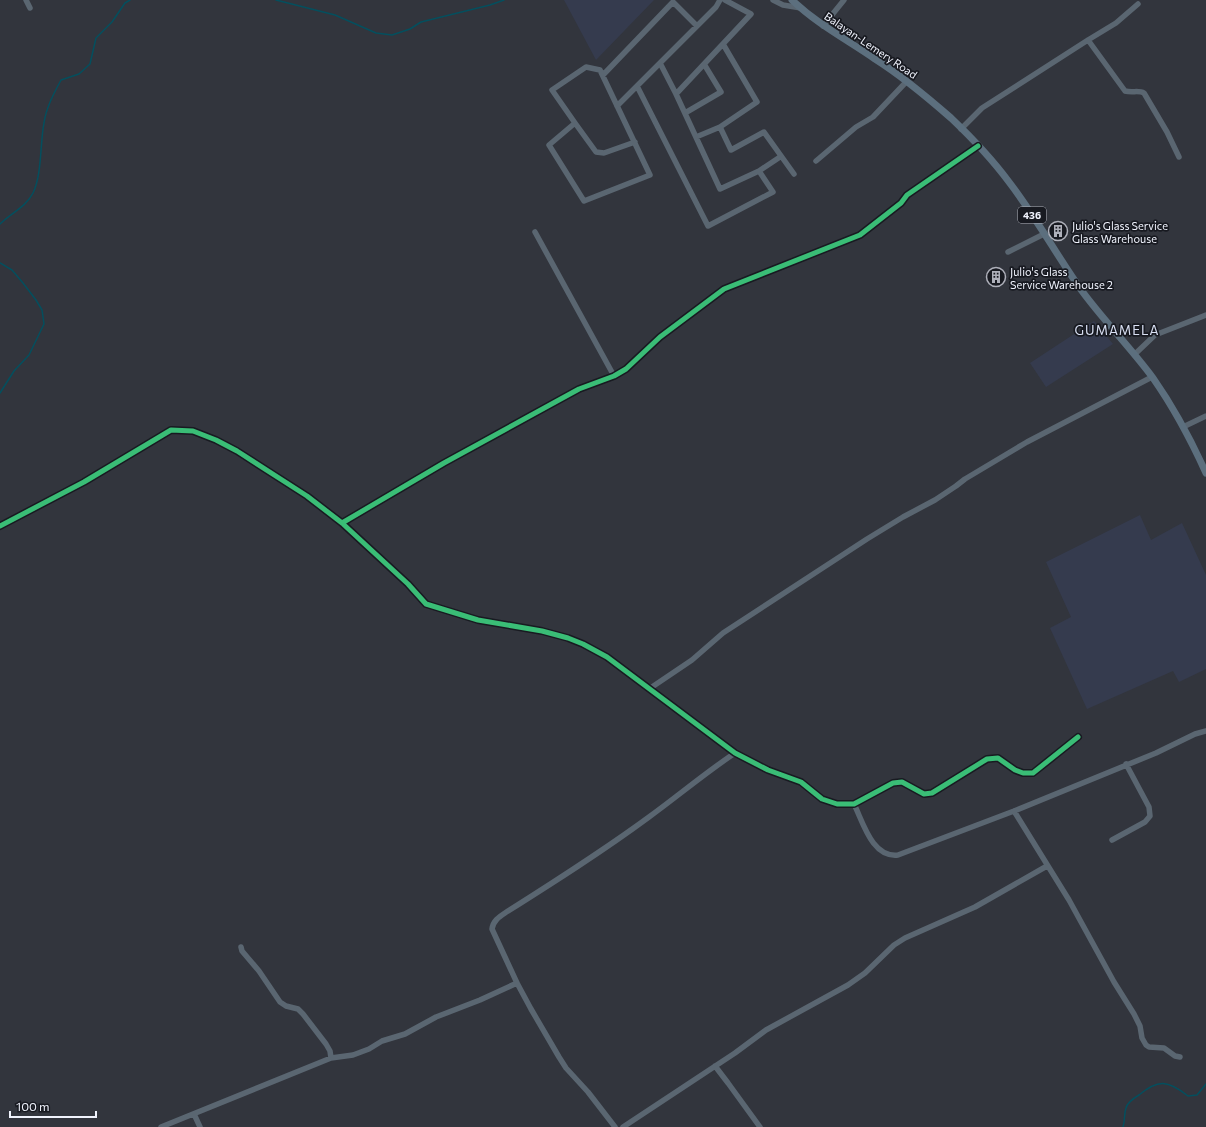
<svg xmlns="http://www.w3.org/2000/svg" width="1206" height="1127" font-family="Commissioner,sans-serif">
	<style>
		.built { fill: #353b4e }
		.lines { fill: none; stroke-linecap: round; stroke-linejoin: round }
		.stream { stroke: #044f5e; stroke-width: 1.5 }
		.minor { stroke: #5a6671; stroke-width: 5.5 }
		.major { stroke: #5c6f7e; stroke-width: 7 }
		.cycleway-casing { stroke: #181a21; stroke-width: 8 }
		.cycleway { stroke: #3abd76; stroke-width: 5 }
		.labels { text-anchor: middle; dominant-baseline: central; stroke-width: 3.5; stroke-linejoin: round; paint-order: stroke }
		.shield { fill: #181a21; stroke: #afb2bb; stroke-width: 1 }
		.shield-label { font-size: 10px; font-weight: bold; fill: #f0f3fd }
		.street-label { font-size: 11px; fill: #f0f3fd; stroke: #181a21 }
		.poi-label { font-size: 11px; fill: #f0f3fd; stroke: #181a21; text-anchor: start }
		.quarter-label { font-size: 13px; letter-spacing: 1px; fill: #d9e0f3; stroke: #181a21 }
	</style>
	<rect width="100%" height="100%" fill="#32353d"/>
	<path class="built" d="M564 0H654L596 60Z
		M1094 321 1113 344 1046 387 1030 363Z
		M1140 515 1151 540 1182 523 1206 575V669L1179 682 1173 671 1087 709 1050 628 1071 617 1046 562Z"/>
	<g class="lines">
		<path class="stream" d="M276 0 335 15 376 33 392 35 410 29 421 22 490 5 504 0
			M0 224C11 213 26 207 33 193 42 175 40 143 44 123 46 108 54 93 61 80L79 74 90 64 96 38 112 22 125 3 130 0
			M0 263 12 270 23 283 36 300 42 310 44 324 29 355 14 371 0 393
			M1123 1127C1125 1121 1124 1114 1126 1108 1127 1103 1134 1098 1139 1095 1158 1079 1168 1080 1188 1096L1197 1095 1206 1084"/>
		<path class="minor" d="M26 0 30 8
			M773 0 783 5 801 8
			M823 26 844 0
			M1088 40 1125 91C1132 93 1139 90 1144 93L1167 132 1179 157
			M660 63 676 94 720 189 759 171 780 157
			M586 67 600 70 650 175 584 201 549 145 575 123 552 90Z
			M603 75 673 2 697 26
			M637 86 708 226 773 192 759 171
			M676 94 751 14 725 0
			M617 106 716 7 720 0
			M685 113 721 92 704 64
			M575 123 596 152 604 153 635 142
			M720 127 731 150 764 132 794 174
			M961 129 982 108 1088 40 1116 23 1138 4
			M696 137 720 127 757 102 723 44
			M816 161 856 127 873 117 907 81
			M535 232 614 376
			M1008 252 1044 234
			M1135 354 1155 335 1206 315
			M1183 427 1206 416
			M342 523 444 463 579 389 614 376 626 369 660 337 724 289 860 235 901 203 907 195 978 146
			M0 526 84 482 171 430 193 431 216 440 237 451 307 496 342 523 408 584 426 604 478 620 542 631 568 638 583 644 607 657 735 753 768 770 801 782 822 799 837 804H854L893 783 902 782 924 794 932 793 987 759 998 758 1015 770 1023 773H1033L1078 737
			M649 689 692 660 723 633 867 539 903 517 935 500 956 486 965 479 1027 442 1152 377
			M854 804C863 822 872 858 898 855L1014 811 1156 753 1195 734 1206 731
			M1014 811 1069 900 1114 982 1134 1014 1140 1026 1142 1038 1146 1045 1149 1047 1164 1048 1175 1056 1180 1057
			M1112 840 1145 822 1150 816 1149 807 1126 764
			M241 947 242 951 259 971 280 1002 286 1006 298 1009 303 1014 326 1044 330 1051 331 1058
			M715 1066 728 1083 760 1127
			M194 1114 200 1127
			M161 1127 331 1058 353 1055 369 1049 382 1041 405 1034 436 1017 480 1000 517 983
			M615 1127 588 1092 566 1068 559 1057 531 1009 517 983 492 929C493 921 499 917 505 913 554 882 603 851 649 817 678 796 705 773 735 753
			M623 1127 735 1053 766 1030 848 985 865 973 894 945 905 938 975 907 1047 866"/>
		<path class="major" d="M792 0C817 24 846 39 875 59 902 76 927 97 951 118 972 138 992 159 1009 182 1036 217 1057 256 1082 291 1104 321 1131 348 1153 378 1174 408 1191 440 1206 473"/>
		<defs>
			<path id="cycleway" d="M342 523 444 463 579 389 614 376 626 369 660 337 724 289 860 235 901 203 907 195 978 146
				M0 526 84 482 171 430 193 431 216 440 237 451 307 496 342 523 408 584 426 604 478 620 542 631 568 638 583 644 607 657 735 753 768 770 801 782 822 799 837 804H854L893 783 902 782 924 794 932 793 987 759 998 758 1015 770 1023 773H1033L1078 737"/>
		</defs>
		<use href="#cycleway" class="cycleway-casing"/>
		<use href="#cycleway" class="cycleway"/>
	</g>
	<defs>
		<symbol id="building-ring" viewBox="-11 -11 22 22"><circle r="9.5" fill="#181a21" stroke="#aeb0ba" stroke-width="1.5"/><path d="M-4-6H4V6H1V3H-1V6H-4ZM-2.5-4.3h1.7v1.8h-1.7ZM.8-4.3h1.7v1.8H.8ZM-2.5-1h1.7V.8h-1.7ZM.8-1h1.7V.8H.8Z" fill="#aeb0ba"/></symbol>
	</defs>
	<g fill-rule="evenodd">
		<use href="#building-ring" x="1047" y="220" width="22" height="22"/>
		<use href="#building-ring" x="985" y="266" width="22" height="22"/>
	</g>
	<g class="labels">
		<rect class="shield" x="1018" y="207" width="28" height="16" rx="3"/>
		<g class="shield-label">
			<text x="1032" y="215">436</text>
		</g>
		<g class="street-label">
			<text transform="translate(871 45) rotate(34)">Balayan-Lemery Road</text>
		</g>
		<g class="poi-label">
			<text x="1072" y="225">Julio's Glass Service<tspan x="1072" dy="13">Glass Warehouse</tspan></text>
			<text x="1010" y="271">Julio's Glass<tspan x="1010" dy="13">Service Warehouse 2</tspan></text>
		</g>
		<g class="quarter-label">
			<text x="1117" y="330">GUMAMELA</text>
		</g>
	</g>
	<path d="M10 1111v6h86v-6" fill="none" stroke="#f0f3fd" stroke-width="2"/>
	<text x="16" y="1111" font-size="12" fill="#f0f3fd" stroke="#181a21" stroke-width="3" paint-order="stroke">100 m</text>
</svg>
